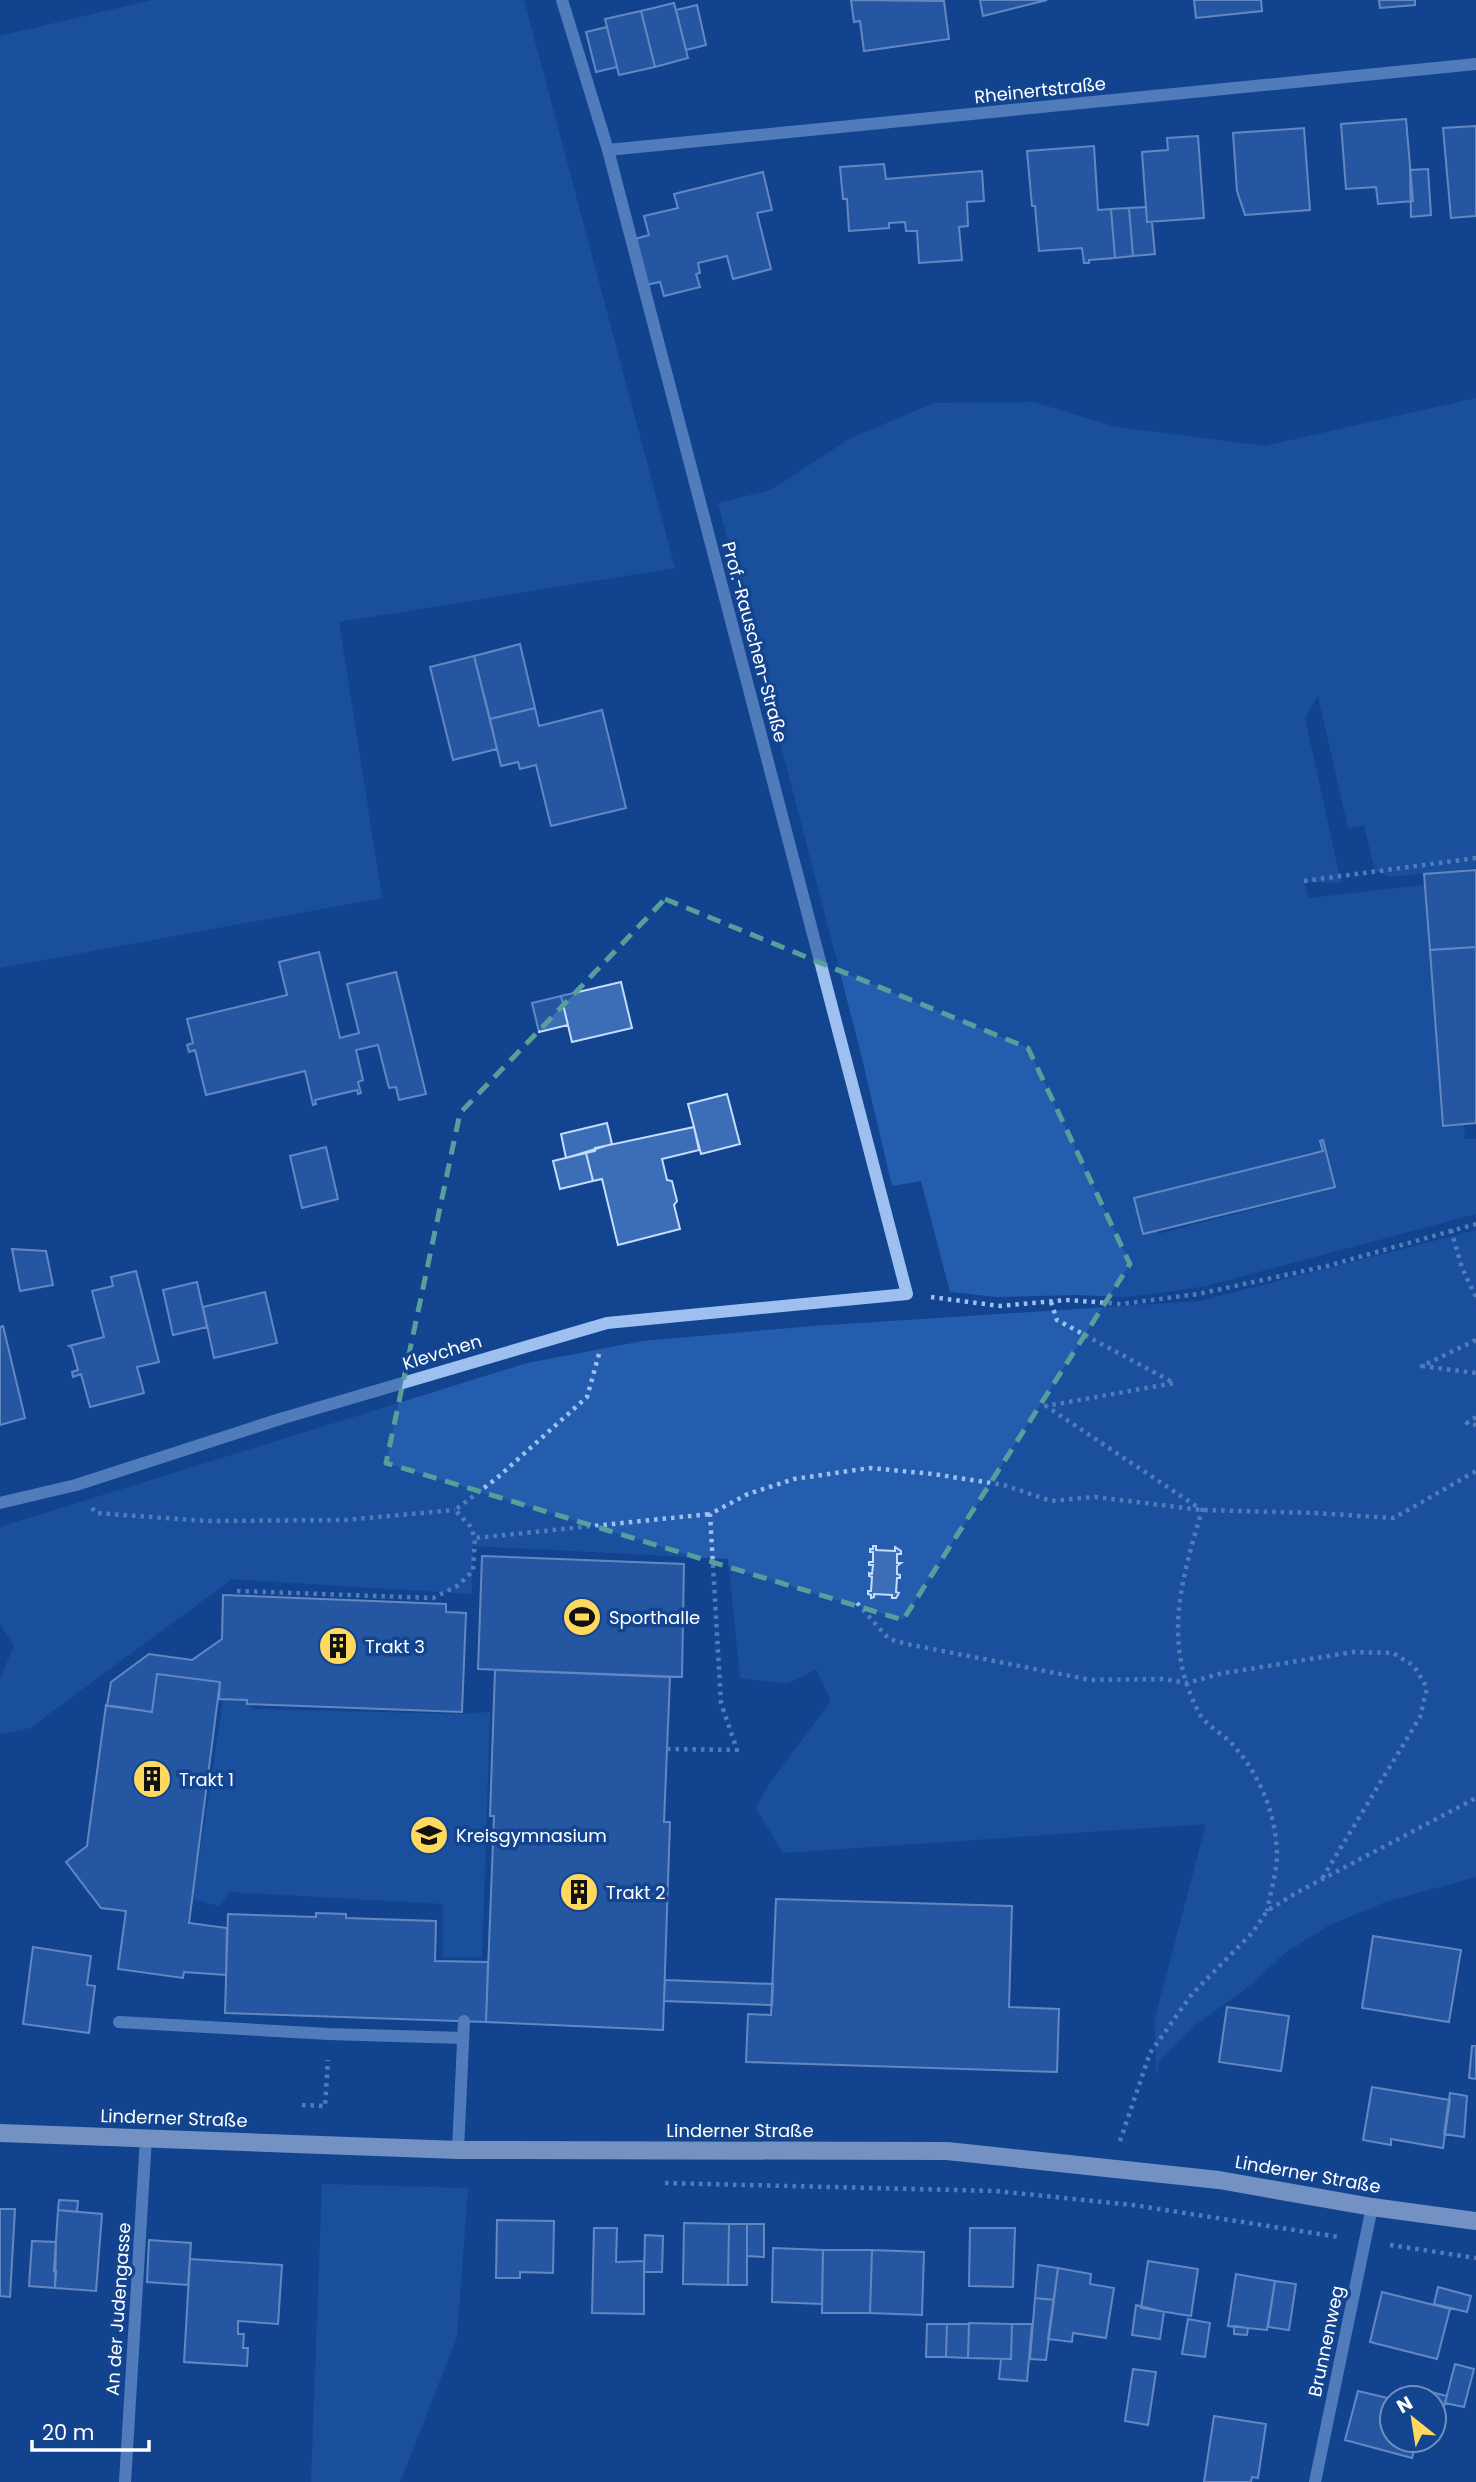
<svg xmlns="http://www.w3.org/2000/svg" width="1476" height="2482" font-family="Poppins,sans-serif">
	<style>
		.green { fill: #255dae; fill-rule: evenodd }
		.building { fill: #3c6eb8; stroke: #c5dcfc; stroke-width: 2 }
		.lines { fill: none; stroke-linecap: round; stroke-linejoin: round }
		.path { stroke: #9ec0f1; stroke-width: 4.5; stroke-dasharray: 3.5 5; stroke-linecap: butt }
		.minor { stroke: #9ec0f1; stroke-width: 12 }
		.major { stroke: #e8f0ff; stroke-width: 18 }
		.marked { fill: none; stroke: #579f9a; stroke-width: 5; stroke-dasharray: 14 9; stroke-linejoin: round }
		.labels { text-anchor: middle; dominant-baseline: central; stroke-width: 7; stroke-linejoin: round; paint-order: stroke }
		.street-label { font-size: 18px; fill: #fff; stroke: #13448f }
		.poi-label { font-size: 18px; fill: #fff; stroke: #13448f; text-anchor: start }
	</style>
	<rect width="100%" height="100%" fill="#13448f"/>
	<path class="green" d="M152 0H524L675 568 339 622 382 898 0 968V36Z
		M1476 398V868L1389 877 1375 871 1364 825 1348 828 1318 696 1305 718 1341 883 1304 882 1309 898 1443 883 1465 1139H1476V1214L1206 1286 1162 1293 1123 1297 1077 1295 997 1297 950 1292 921 1181 892 1186 860 1050 718 503 771 490 851 438 934 403 1033 402 1116 427 1264 446ZM1312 1151 1324 1186 1312 1194 1158 1234 1149 1208Z
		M1476 1230V1877L1385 1902 1328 1926 1285 1953 1249 1986 1194 2026 1159 2060 1156 2077 1155 2018 1206 1824 783 1853 756 1808 768 1786 831 1701 816 1669 787 1684 740 1678 728 1559 473 1546 472 1594 232 1579 30 1728 0 1734V1679L14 1646 0 1624V1527L527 1363 643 1341 813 1326 1200 1301Z
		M226 1681 253 1685 252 1709 460 1714 490 1712 482 1958 443 1957V1904L230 1892 219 1906 193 1899Z
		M322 2184 468 2188 457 2337 400 2482H311Z"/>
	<path class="building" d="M851 0 944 1 949 39 864 51 860 21 854 22Z
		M980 0H1047L983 16Z
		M1194 0H1261L1262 11 1196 18Z
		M1379 0H1415V5L1380 8Z
		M674 3 688 58 655 67 641 11Z
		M697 5 706 45 686 50 676 10Z
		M641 11 655 67 619 75 605 19Z
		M607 27 617 67 596 72 586 32Z
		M1406 119 1413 201 1378 204 1376 187 1346 189 1341 124Z
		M1476 126V216L1451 218 1443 128Z
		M1304 128 1310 210 1245 215 1237 191 1233 133Z
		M1198 136 1204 218 1147 222 1142 152 1168 150 1167 138Z
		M1094 146 1098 210 1111 209 1115 258 1089 260V263H1084L1082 248 1039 251 1035 206H1032L1027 151Z
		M884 164 886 179 982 171 984 201 967 202 968 226 959 227 962 260 919 263 917 231H906L905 222 889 223V228L849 231 847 199H843L840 167Z
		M1428 169 1431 215 1411 217 1410 170Z
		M763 172 772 210 757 213 771 269 733 279 727 256 698 263 700 273 696 274 700 287 664 296 660 282 646 285 635 239 649 235 644 216 678 208 674 194Z
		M1146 207 1147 222H1152L1155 254 1133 256 1129 208Z
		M1129 208 1133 256 1115 258 1111 209Z
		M520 644 535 708 490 719 474 656Z
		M474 656 497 749 453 760 430 667Z
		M535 708 539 726 602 710 626 808 551 826 536 765 520 769 518 762 501 766 490 719Z
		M1476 870V947L1430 950 1424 874Z
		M1476 947V1123L1443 1126 1430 950Z
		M319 952 340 1038 359 1033 347 984 396 972 426 1094 399 1100 396 1087 389 1088 378 1045 356 1050 363 1080 358 1082 361 1093 358 1094 357 1090 315 1100 316 1104 313 1105 305 1071 206 1095 195 1050 189 1052 187 1045 193 1043 187 1019 287 995 279 962Z
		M621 982 632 1028 572 1042 561 996Z
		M561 996 568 1025 539 1032 532 1003Z
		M727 1094 740 1144 701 1154 688 1104Z
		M607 1123 612 1144 566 1158 561 1134Z
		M694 1127 699 1150 662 1159 667 1180 672 1181 677 1201 674 1205 680 1229 618 1245 602 1179 593 1181 586 1153 595 1151V1148Z
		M1323 1140 1335 1187 1143 1234 1134 1198 1323 1151 1320 1141Z
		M326 1147 338 1199 302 1208 290 1156Z
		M586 1153 593 1181 560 1189 553 1161Z
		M12 1249 46 1251 53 1285 20 1291Z
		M136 1271 159 1362 137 1367 144 1393 90 1407 81 1374 73 1377 72 1372 78 1370 72 1348 69 1346 104 1337 92 1291 113 1286 111 1277Z
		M197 1282 207 1327 173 1335 163 1290Z
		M265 1292 277 1343 214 1358 203 1307Z
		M3 1326 25 1418 0 1425V1327Z
		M873 1546H876V1550L895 1551V1547L901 1551V1554H897V1563H901L897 1566V1574L900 1575V1578H897L896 1592 899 1593 896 1598H892V1595L874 1594V1597L871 1598V1595L868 1594V1591H871L872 1577 869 1576V1573L872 1574 873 1565H869V1562H873V1552H870V1549H873Z
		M482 1556 684 1564 682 1677 478 1669Z
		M223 1595 446 1604V1612L466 1613 462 1712 247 1704V1700L219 1699 220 1682 157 1674 152 1712 107 1706 111 1682 149 1654 192 1660 222 1639Z
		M495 1670 670 1677 664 1822H670L663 2030 486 2022 494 1816H490Z
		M157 1674 220 1682 189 1923 227 1928 226 1975 184 1972 183 1978 118 1969 126 1911 101 1908 66 1862 87 1846 106 1705 152 1712Z
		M776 1899 1012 1906 1009 2007 1059 2009 1057 2072 746 2062 748 2014 771 2015Z
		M316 1913 346 1914V1918L436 1921 435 1961 488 1962 486 2022 225 2013 228 1914 316 1917Z
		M1373 1936 1461 1950 1449 2022 1362 2008Z
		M33 1947 91 1956 87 1985 95 1986 89 2033 23 2024Z
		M665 1980 773 1984 772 2005 664 2001Z
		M1227 2007 1289 2016 1281 2071 1219 2062Z
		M1472 2046H1476V2079L1469 2078Z
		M1372 2087 1450 2100 1443 2148 1391 2139V2145L1363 2140Z
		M1450 2093 1467 2096 1464 2137 1444 2134Z
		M59 2200 78 2201 77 2212 58 2210Z
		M0 2209H15L10 2297 0 2296Z
		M58 2210 102 2214 96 2291 55 2288 56 2271H54Z
		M497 2220 554 2221 553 2273 520 2272V2278H496Z
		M684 2223 729 2224 728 2285 683 2284Z
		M729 2224H747V2285H728Z
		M747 2224H764V2257L747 2256Z
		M594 2228H617L616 2262 644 2261V2314L592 2313Z
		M970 2228H1015L1013 2287 969 2286Z
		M645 2235 663 2236 662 2272H644Z
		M149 2240 191 2243 188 2285 147 2282Z
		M32 2241 56 2242 55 2288 29 2286Z
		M773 2248 823 2250 822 2304 772 2302Z
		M823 2250H872L870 2313H822Z
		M872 2250 924 2252 922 2315 870 2313Z
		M190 2259 282 2265 278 2324 238 2321V2334H244L243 2348H248L247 2366 184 2362Z
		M1148 2261 1198 2269 1191 2316 1141 2308Z
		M1038 2265 1058 2268 1054 2300 1035 2298Z
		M1058 2268 1091 2274 1090 2284 1114 2288 1106 2338 1073 2333 1072 2342 1048 2339Z
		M1236 2274 1275 2281 1267 2330 1228 2326Z
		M1275 2281 1296 2284 1289 2330 1268 2327Z
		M1438 2287 1471 2296 1467 2312 1434 2304Z
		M1382 2292 1450 2309 1437 2359 1370 2342Z
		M1035 2298 1054 2300 1046 2360 1030 2359Z
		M1136 2305 1164 2312 1160 2339 1132 2335Z
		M1188 2319 1210 2323 1205 2357 1182 2354Z
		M969 2323 1012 2324 1011 2359 968 2358Z
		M927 2324H947L946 2357H926Z
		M947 2324H969L968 2358 946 2357Z
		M1012 2324H1032L1027 2381 999 2379 1001 2359H1011Z
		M1234 2326 1248 2328 1247 2335 1234 2334Z
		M1455 2364 1474 2369 1464 2407 1445 2403Z
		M1133 2369 1156 2372 1148 2425 1125 2421Z
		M1414 2388 1447 2396 1442 2412 1434 2410V2398H1411Z
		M1358 2391 1392 2399V2440H1417L1412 2458 1345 2440Z
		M1214 2416 1266 2424 1258 2478 1252 2477 1251 2482H1204Z"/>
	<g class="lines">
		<path class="path" d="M1304 881 1476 858
			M1451 1230 1462 1268 1476 1297
			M931 1297 1000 1306 1066 1300 1122 1304 1198 1294 1327 1266 1476 1224
			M1051 1302 1057 1320 1174 1383 1046 1406 1202 1510C1181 1582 1162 1641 1199 1713 1206 1726 1224 1734 1234 1746 1261 1777 1277 1816 1277 1858 1276 1875 1270 1894 1267 1911
			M1476 1340 1422 1366 1476 1373
			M599 1354 587 1397 497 1478 455 1510 470 1526 475 1538 710 1514
			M1476 1417 1467 1423 1476 1425
			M92 1508 96 1513 206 1521 345 1520 455 1510
			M237 1591 433 1598 457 1586 473 1571 475 1538
			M857 1603 889 1639 907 1644 1091 1680 1164 1679 1187 1683 1219 1674 1353 1652 1393 1653 1414 1666 1427 1688 1420 1717 1320 1882
			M667 1749 737 1750 721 1703 710 1514 748 1494 794 1479 870 1468 933 1474 1004 1485 1051 1501 1095 1497 1202 1510 1315 1513 1394 1518 1476 1471
			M302 2105 325 2106 328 2060
			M1120 2141 1150 2053 1192 1994 1252 1933 1267 1911 1296 1893 1476 1798
			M665 2183 996 2191 1133 2205 1339 2237
			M1390 2245 1476 2258"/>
		<path class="minor" d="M608 150 1476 64
			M0 1503 76 1485 280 1419 607 1323 907 1294 608 150 562 0
			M119 2022 329 2034 463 2038
			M458 2150 464 2021
			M125 2482 146 2138
			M1315 2482 1372 2207"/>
		<path class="major" d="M0 2133 458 2150 947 2151 1219 2180 1372 2207 1476 2221"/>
	</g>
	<path d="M0 0H1476V2482H0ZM665 899 1028 1048 1130 1264 903 1620 386 1463 460 1113Z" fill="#13448f" fill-opacity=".55" fill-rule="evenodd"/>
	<path class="marked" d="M665 899 1028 1048 1130 1264 903 1620 386 1463 460 1113Z"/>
	<defs>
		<symbol id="stadium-disc" viewBox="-11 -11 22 22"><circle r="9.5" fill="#ffd85e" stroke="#13448f"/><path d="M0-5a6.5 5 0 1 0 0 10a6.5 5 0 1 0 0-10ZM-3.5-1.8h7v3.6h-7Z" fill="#111"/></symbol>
		<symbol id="building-disc" viewBox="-11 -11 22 22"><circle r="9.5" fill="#ffd85e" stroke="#13448f"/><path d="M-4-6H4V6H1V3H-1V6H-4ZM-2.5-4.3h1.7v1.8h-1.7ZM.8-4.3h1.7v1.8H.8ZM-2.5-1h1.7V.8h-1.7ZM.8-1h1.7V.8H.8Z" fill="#111"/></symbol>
		<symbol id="school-disc" viewBox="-11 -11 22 22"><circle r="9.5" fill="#ffd85e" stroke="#13448f"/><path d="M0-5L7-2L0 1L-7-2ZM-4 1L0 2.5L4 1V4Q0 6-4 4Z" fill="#111"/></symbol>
	</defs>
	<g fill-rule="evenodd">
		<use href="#stadium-disc" x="560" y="1595" width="44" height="44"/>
		<use href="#building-disc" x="316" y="1624" width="44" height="44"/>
		<use href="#building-disc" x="130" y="1757" width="44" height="44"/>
		<use href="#school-disc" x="407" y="1813" width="44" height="44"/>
		<use href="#building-disc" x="557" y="1870" width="44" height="44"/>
	</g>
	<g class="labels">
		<g class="street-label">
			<text transform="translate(1040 90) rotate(-6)">Rheinertstraße</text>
			<text transform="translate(755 642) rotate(75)">Prof.-Rauschen-Straße</text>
			<text transform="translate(442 1352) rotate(-17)">Klevchen</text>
			<text transform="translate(174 2118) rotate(2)">Linderner Straße</text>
			<text x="740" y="2130">Linderner Straße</text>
			<text transform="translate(1308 2174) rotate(10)">Linderner Straße</text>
			<text transform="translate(118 2309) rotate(-86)">An der Judengasse</text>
			<text transform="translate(1326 2341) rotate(-78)">Brunnenweg</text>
		</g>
		<g class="poi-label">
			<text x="609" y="1617">Sporthalle</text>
			<text x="365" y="1646">Trakt 3</text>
			<text x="179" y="1779">Trakt 1</text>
			<text x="456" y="1835">Kreisgymnasium</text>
			<text x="606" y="1892">Trakt 2</text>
		</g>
	</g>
	<g transform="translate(1413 2419) rotate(330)"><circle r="33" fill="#13448f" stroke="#718fbc" stroke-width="2"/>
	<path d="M0-5L12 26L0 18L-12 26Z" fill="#ffd85e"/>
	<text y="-10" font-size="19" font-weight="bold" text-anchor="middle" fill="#ffffff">N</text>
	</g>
	<path d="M32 2440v10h117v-10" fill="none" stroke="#ffffff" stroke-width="3.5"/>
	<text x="42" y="2440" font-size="21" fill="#ffffff" stroke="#13448f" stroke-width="5" paint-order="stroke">20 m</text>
</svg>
